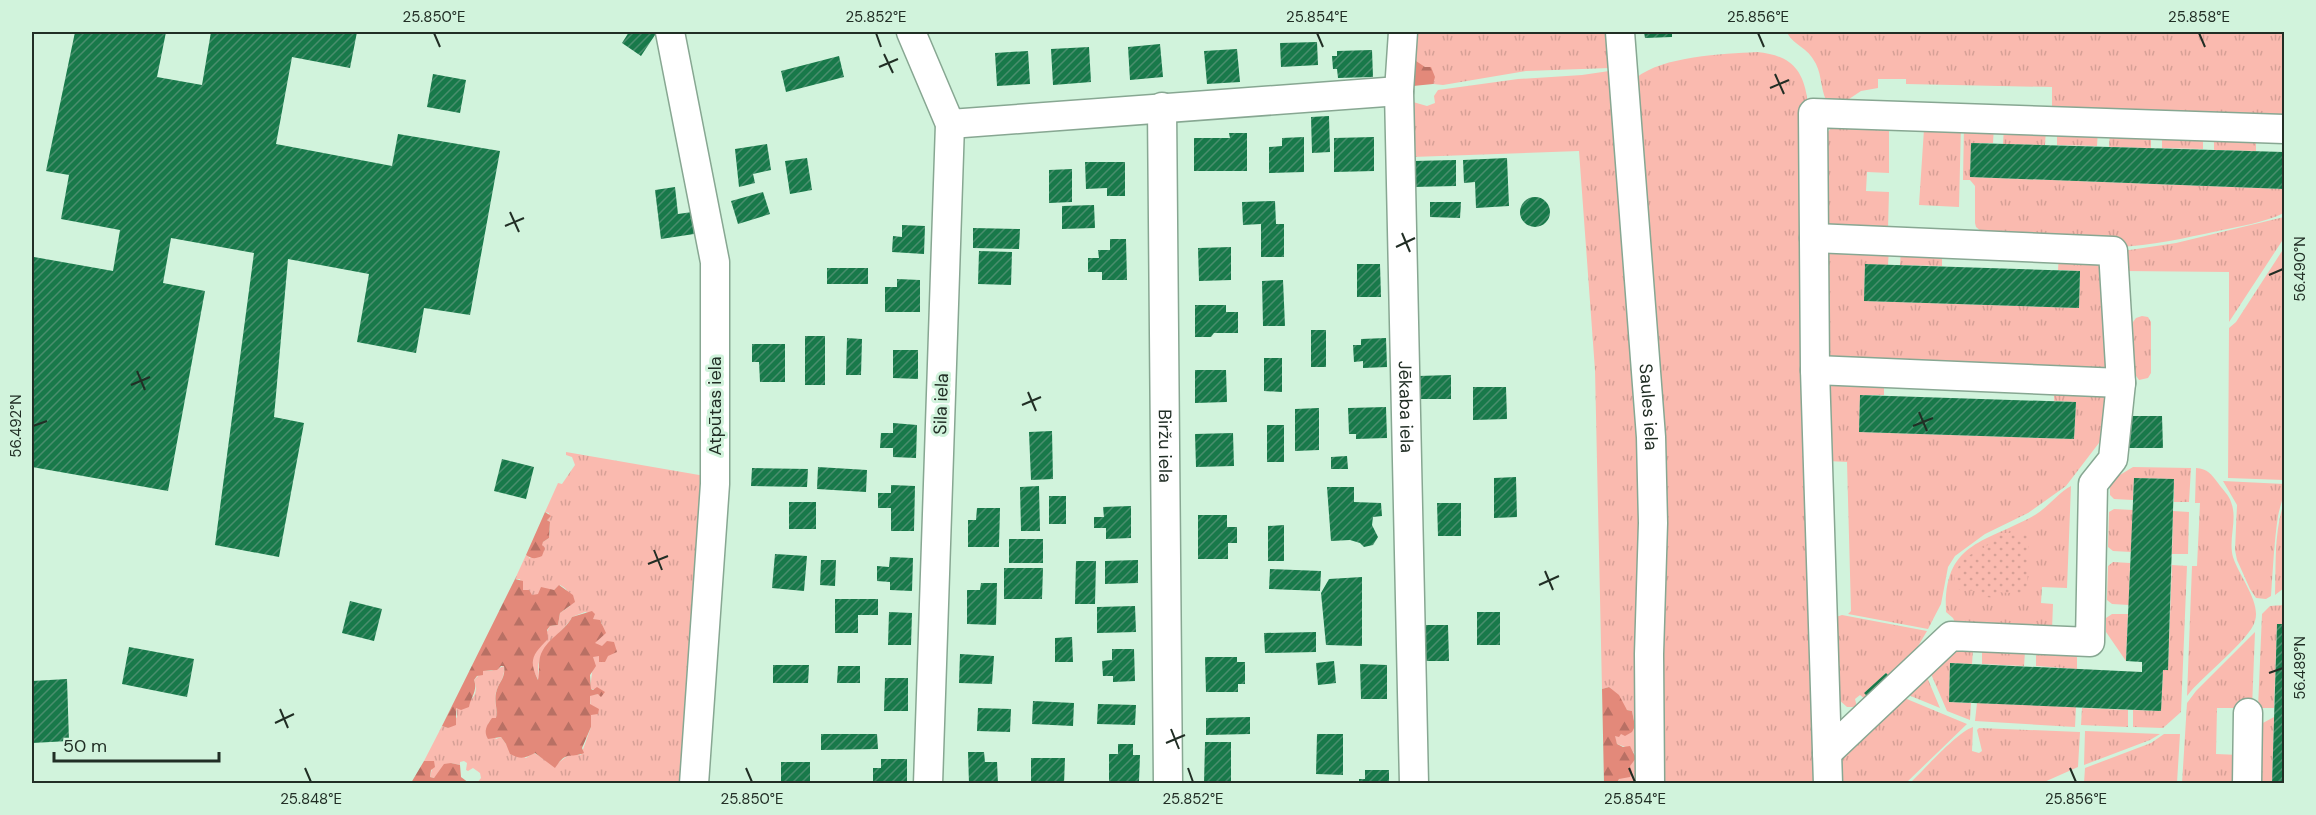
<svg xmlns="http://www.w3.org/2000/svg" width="2316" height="815" font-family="'DM Sans',sans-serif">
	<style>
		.grass { fill: url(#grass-tufts) }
		.forest { fill: url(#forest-firs) }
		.park { fill: url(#park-dots) }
		.building { fill: url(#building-hatch) }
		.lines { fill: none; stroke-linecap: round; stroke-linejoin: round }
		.minor-casing { stroke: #87a792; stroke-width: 31 }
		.minor { stroke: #fff; stroke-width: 28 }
		.ticks { fill: none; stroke: #212e25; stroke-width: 2 }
		.labels { text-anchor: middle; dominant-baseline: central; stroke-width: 6; stroke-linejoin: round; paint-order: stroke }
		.street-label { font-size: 18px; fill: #212e25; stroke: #d1f3dc }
		.neatline { fill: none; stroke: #212e25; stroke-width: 2 }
		.ticks-label { font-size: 15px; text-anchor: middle; fill: #212e25 }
	</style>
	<defs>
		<pattern id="grass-tufts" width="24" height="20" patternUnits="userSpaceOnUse" patternTransform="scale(1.5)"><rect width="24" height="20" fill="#fabaaf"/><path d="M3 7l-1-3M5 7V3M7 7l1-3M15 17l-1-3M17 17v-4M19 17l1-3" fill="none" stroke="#d6a096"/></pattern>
		<pattern id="forest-firs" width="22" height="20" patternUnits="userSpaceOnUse" patternTransform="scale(1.5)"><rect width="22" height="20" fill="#e3897a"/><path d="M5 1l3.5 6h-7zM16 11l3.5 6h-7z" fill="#b87064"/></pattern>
		<pattern id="park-dots" width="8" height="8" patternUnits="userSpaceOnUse" patternTransform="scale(1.5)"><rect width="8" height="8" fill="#fabaaf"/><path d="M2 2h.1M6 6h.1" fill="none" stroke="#d6a096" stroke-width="1.8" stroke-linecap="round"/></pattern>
		<pattern id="building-hatch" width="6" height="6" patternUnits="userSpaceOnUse" patternTransform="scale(1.5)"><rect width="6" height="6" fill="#18794a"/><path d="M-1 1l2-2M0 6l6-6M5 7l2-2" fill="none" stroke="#498e6d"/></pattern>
	</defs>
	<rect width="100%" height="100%" fill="#d1f3dc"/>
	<path class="grass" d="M1413 32H1613L1610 68 1526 71 1443 85 1433 84 1425 67 1413 62Z
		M1787 32H2284V124L2052 108V87L1906 84V79H1878V88L1861 91 1846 101 1826 100C1820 87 1822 71 1813 59 1807 48 1791 43 1787 32Z
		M1757 52C1787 55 1802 66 1807 97V344L1819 783H1656L1636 78C1663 56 1722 54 1757 52Z
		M1616 70 1640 376 1643 783H1617L1635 754 1631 749 1617 744 1614 735 1621 734 1635 726 1632 711 1627 710 1609 687 1602 689 1595 370 1579 151 1412 157 1413 102 1427 106 1435 103 1434 96 1438 90 1518 79 1582 75Z
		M1835 124 1886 125 1889 130V173L1867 172 1866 191 1889 192 1888 229 1834 232 1822 219 1826 134Z
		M1961 125 1959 207 1919 205 1924 129Z
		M1964 125 1994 126 1993 143H1971L1970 177 2284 189V213C2263 223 2240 226 2218 231 2184 238 2152 246 2117 247L1982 232 1976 227 1975 223V186L1970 180H1963Z
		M2004 127 2046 128 2045 145 2003 144Z
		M2057 128 2098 130 2097 146 2057 145Z
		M2110 130 2151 131V148L2109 147Z
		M2162 132 2203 133V149L2162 148Z
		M2214 133 2256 135V151L2214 150Z
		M2284 217V238L2229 322V272L2124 271 2123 251 2176 243Z
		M1889 248 1888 265 1865 264 1864 301 2079 308 2080 271 2058 270 2059 255 2100 257 2108 369 1827 357 1825 251Z
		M2284 248V480L2228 478 2229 328 2236 322Z
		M1901 249 1942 251V266L1900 265Z
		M2142 316 2148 317 2151 322V373L2148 378 2139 380 2134 373 2133 322 2136 318Z
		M1884 379V395H1860L1859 432 2074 439 2076 402 2054 401V385L2107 390 2102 439 2066 486 2028 513 1985 534 1955 556 1948 567 1941 604 1928 629 1848 614 1851 611 1847 462 1828 461V382Z
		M566 452 705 476 690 783H477L481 778 480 773 473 768 468 771 466 770 467 763 464 761 460 762V765L451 763 434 778 430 777 434 761H424L442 726 448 728 457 717 456 707C470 703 480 696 474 680L483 671H491L504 666C505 676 501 680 497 689 493 699 498 708 496 719L489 722 488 727 496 739 501 737 506 744 526 758 534 753 549 762 558 763 570 754 581 755 591 727 590 695 598 694 599 690 591 689C590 679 594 668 593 657L594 655 600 656 602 646H597L594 643 603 634 602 623 593 619 589 613 585 612 572 617C565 630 542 646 539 662 537 668 540 676 539 681L532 668 533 657 550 626 558 625 560 613 570 606C570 596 570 590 560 585L554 590 532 596 523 590 520 579H515L526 555 530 558 543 542 549 538 550 523 547 519 549 513 545 512 558 483 562 484 575 465 572 457 566 455Z
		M2133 467 2191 468 2189 502H2174V479L2134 478 2133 500 2114 499 2110 495V481Z
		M2196 468C2208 469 2211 474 2218 483 2222 489 2229 495 2231 502 2238 519 2228 539 2233 557 2239 576 2261 602 2255 621 2250 640 2201 677 2187 696L2192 566H2197L2200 503H2195Z
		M2223 481 2284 484C2285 496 2280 505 2278 516 2274 543 2273 569 2271 596L2266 599 2256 598 2250 589 2237 560 2235 550 2237 505Z
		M2071 486 2067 588 2042 587 2041 603 2053 604 2052 630 1956 625 1953 618 1946 612C1943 541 1986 543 2035 515 2048 507 2058 493 2071 486Z
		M2284 502V588L2275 595C2276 564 2274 532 2284 502Z
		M2114 509 2133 510 2131 552 2113 551 2108 547 2109 512Z
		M2173 511 2189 512 2188 554H2172Z
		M2113 562 2130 563 2129 605 2112 604 2107 600 2108 566Z
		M2172 565 2187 566 2181 712 2163 728 2133 727V710L2161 711 2163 670 2168 669Z
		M2284 605V624H2277L2274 708H2258L2262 614 2270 606Z
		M2112 614H2128L2126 661 2106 632V618Z
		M1842 615 1927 631 1904 670 1893 680 1886 673 1865 693 1871 700H1866L1860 695 1855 699 1857 707H1847L1838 699 1836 617Z
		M2255 632 2252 708H2217L2216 754 2239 755 2240 783 2182 784 2187 703 2196 691Z
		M1947 649 1973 650 1972 664 1950 663 1949 702 1971 703 1970 720 1947 711 1928 667Z
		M1982 650 2025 652 2024 666 1982 664Z
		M2036 653 2077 655V669L2036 666Z
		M1924 670 1940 708 1901 692Z
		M1902 697 1967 724 1906 783 1840 784V757Z
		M1977 703 2076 707 2075 727 1975 721Z
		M2082 708 2128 710V727L2081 725Z
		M2274 717 2272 783 2255 784 2261 724Z
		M1973 727 1972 751 1979 753 1982 751 1977 730 1979 728 2080 732 2078 767 2042 783H1910C1925 769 1956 733 1973 727Z
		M2085 731 2160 734 2150 740 2084 765Z
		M2164 734H2180L2177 783H2084L2085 768 2151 743Z"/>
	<path class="forest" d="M1416 61 1425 67H1431L1435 77 1433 84 1413 86V62Z
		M545 512 551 516 547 520 550 522 549 538 543 542 542 545 545 548 542 556C535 559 532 559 526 555Z
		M515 579 523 581V590H529L532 595 538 594 541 587 554 590 559 585 573 595 575 602 560 613 558 625 550 626 547 630 548 639C533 654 528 660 538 680 540 673 538 664 540 657 546 638 564 633 572 617L592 611 595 614 593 619 600 620 606 633 595 643 602 646 607 641 614 642 617 652 608 656 605 662H599V656L593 657 596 666 590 675 591 689 593 690 597 687 605 692 601 697 598 694 590 696V704L599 709 598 714 591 715V727L582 748 584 753C568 759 567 750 555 768L535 753C524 759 520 759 510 754L506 744 501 737 488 739C483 731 487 725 492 718H496C498 709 494 702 496 693 498 682 506 679 504 666H501L497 670 483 671V675L477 676 474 680C478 690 471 697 469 707L461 710 456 708V725L448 728 442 726Z
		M1609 687 1619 695 1627 710 1632 711 1635 726 1632 732 1625 736 1621 734 1619 737 1615 736 1617 744 1623 747 1630 746 1636 758 1630 766 1632 772 1630 777 1619 779 1617 783H1604L1602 689Z
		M424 761H434L435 767 431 770 430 777 434 778 444 764 451 763 460 765 461 777 469 783H411Z"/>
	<path class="park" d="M1999 533H2029L2027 594 1996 592 1995 598 1978 596V591L1959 590 1954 583C1959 546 1984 558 1999 533Z"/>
	<path class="building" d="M75 32H166L157 77 202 85 211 32H357L350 68 292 57 276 144 392 166 398 134 500 151 470 315 424 308 416 353 357 342 369 274 288 259 274 417 304 423 279 557 215 545 254 253 171 238 163 283 205 291 168 491 32 467V272L34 257 113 271 120 230 61 219 69 175 46 171Z
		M629 32H657L641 56 622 43Z
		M1644 32H1672V37L1645 38Z
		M1317 42 1318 65 1281 67 1280 43Z
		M1160 44 1163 77 1130 80 1128 47Z
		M1089 47 1091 82 1053 85 1051 49Z
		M1237 49 1240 82 1207 84 1204 51Z
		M1372 50 1373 77 1338 78 1337 69H1333L1332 56H1337V51Z
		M1028 51 1030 84 997 86 995 53Z
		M839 56 844 77 786 92 781 71Z
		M433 74 466 80 460 113 427 107Z
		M1329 116 1330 152 1312 153 1311 117Z
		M1229 133H1247V171H1194V138H1230Z
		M1304 137V172L1269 173V147L1282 146V138Z
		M1374 137V171L1334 172V138Z
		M1971 143 2284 152V189L1970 177Z
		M767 144 771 170 753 174 755 183 739 187 735 149Z
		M807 158 812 190 790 194 785 161Z
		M1507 158 1509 206 1476 208 1475 182 1464 183 1463 160Z
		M1456 160V186L1413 187V161Z
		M1085 162H1125V196H1107V188L1086 189Z
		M1072 169V202L1049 203V170Z
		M675 187 678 214 692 212 694 234 661 239 655 190Z
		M763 192 770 214 738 224 731 201Z
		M1520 212a15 15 0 1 1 30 0a15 15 0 1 1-30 0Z
		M1275 201 1276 224H1284V257H1261V224L1243 225 1242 202Z
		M1430 202H1461L1460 218 1430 217Z
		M1094 205 1095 228 1062 229V206Z
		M902 225 925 226 924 254 892 252 893 236 902 237Z
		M973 228 1020 229 1019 249 973 248Z
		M1110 239H1126L1127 280H1102V272H1088V258H1099L1098 250H1110Z
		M1231 247V280L1199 281 1198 248Z
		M979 251 1012 252 1011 285 978 284Z
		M1357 264H1380L1381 297H1357Z
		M1865 264 2080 271 2079 308 1864 301Z
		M827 268H868V284H827Z
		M897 279 920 280V312H885V287H897Z
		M1283 280 1285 326H1263L1262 281Z
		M1195 305H1226V312H1238V333H1214L1211 337H1195Z
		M1311 330H1326V367H1311Z
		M805 336H825V385H805Z
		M847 338 862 339 861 375H846Z
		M1386 338 1387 367 1363 368V361L1354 362 1353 345H1361V339Z
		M752 344H785V382H760L759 362H752Z
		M893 350H918V379L893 378Z
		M1264 358H1282V392L1264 391Z
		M1195 370H1226L1227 402 1195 403Z
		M1451 375V399H1418V376Z
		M1473 387H1506L1507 419 1473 420Z
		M1860 395 2076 402 2074 439 1859 432Z
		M1386 407 1387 438 1356 439V434H1349L1348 408Z
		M1319 408V450L1295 451V409Z
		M2128 416H2162L2163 448H2129Z
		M893 423 917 425 916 458 893 457V448H880L881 433H893Z
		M1267 425H1284V462H1267Z
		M1052 431 1053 479 1031 480 1029 432Z
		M1233 433 1234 466 1196 467 1195 434Z
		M1347 456 1348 469H1331V457Z
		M502 459 534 467 526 499 494 491Z
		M818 467 867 470 866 492 817 489Z
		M752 468 808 469 807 487 751 486Z
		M1516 477 1517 517 1494 518V478Z
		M2134 478 2174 479 2168 670H2163L2161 711 1949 702 1950 663 2142 672V662L2126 661Z
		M891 485 915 486 914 531H891V508H878V493H891Z
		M1039 486 1040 531H1021L1020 487Z
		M1327 487H1354V502L1381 503 1382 516 1373 517 1372 525 1378 537 1373 545 1364 547 1360 543 1350 540 1331 541Z
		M1049 496H1066V524H1049Z
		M789 502H816V529H789Z
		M1437 503H1461V536H1438Z
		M1131 506V538L1106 539V528H1094V517H1104L1103 507Z
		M977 508H1000L999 547H968V520H976Z
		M1198 515H1227V527H1237V543H1228V559H1198Z
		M1284 525V561H1268V526Z
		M1009 539H1043V563H1009Z
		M775 554 807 556 804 591 772 588Z
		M890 557 913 558 912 591 890 590V582L877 581V566L889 567Z
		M821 560H836L835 586 820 585Z
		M1138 560V583L1105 584V561Z
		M1076 561H1096L1095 604H1075Z
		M1004 568H1043L1042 599H1004Z
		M1270 569 1321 571 1320 591 1269 589Z
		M1362 577V646L1326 645 1321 593 1329 579Z
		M981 583H997L996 625 967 624V590H980Z
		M835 599H878V615H858V633H835Z
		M350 601 382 609 374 641 342 633Z
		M1135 606 1136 632 1097 633V607Z
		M889 612 912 613 911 645H888Z
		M1477 612H1500V645H1477Z
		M2277 624H2284V784H2272Z
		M1425 625H1448L1449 661H1426Z
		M1316 632V652L1265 653 1264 633Z
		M1072 637 1073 662H1055V638Z
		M129 647 194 659 187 697 122 684Z
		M1112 649H1134L1135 681 1113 682V676H1103L1102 661 1112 660Z
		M960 654 994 656 992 684 959 683Z
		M1205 657H1237V662H1245V684H1238V692H1206Z
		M1334 661 1336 683 1318 685 1316 663Z
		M1360 664 1387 665V699H1361Z
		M773 665H809L808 683H773Z
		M838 666H860V683H837Z
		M1886 673 1893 680 1871 700 1864 693Z
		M885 678H908V711H884Z
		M67 679 69 741 32 743V681Z
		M1033 701 1074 703 1073 726 1032 724Z
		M1098 704 1136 705 1135 725 1097 724Z
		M978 708 1011 709 1010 732 977 731Z
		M1250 717V734L1206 735V718Z
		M821 734H877L878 749 821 750Z
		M1317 734H1343V775L1316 774Z
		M1205 742H1231V784H1204Z
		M1118 744H1133V755H1140L1139 781H1109V754H1118Z
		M968 752H984L985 762H997L998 784H969Z
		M1031 758H1065L1064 784H1031Z
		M881 759H907V784H873V768H881Z
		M781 762H810V784H781Z
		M1365 770H1389V784H1359V779H1365Z"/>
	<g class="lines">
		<defs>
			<g id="minor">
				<path d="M670 32 715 262V484L694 784"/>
				<path d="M911 32 950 124 928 784"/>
				<path id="s1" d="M1403 32 1399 91 1414 784"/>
				<path id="s2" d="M1620 32 1651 437 1653 523 1649 654 1650 784"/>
				<path id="s3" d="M1162 107 1168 784"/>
				<path d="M950 124 1399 91"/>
				<path d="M1814 238 2113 251 2121 383 2113 459 2093 484 2090 642 1951 636 1827 753"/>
				<path d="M1815 370 2121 383"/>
				<path d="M1828 784 1815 370 1813 113 2284 129"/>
				<path d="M2247 784 2248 713"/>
			</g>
		</defs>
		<use href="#minor" class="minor-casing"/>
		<use href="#minor" class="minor"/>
	</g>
	<path class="ticks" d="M434 33 440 47M876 33 881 47M1317 33 1323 47M1758 33 1764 47M2199 33 2205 47M884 54 893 73M879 67 898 59M1775 74 1784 94M1770 88 1789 80M510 212 519 232M505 226 524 218M1402 233 1410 252M1396 247 1415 238M2269 275 2283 269M137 371 145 390M131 385 150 377M1028 392 1036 411M1022 405 1041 397M1919 412 1927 431M33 426 47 421M1913 426 1933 418M654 550 662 570M648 564 668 556M1545 571 1553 590M1539 585 1559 576M2269 673 2283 668M280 709 288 728M275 723 294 714M1171 729 1179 749M1166 743 1185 735M305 768 311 782M746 768 752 782M1188 768 1193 782M1629 768 1635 782M2070 768 2076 782"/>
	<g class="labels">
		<g class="street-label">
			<text transform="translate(941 404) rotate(-88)">Sila iela</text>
			<text transform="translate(715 406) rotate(-90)">Atpūtas iela</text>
			<text stroke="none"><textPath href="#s1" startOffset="375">Jēkaba iela</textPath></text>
			<text stroke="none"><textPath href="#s2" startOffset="376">Saules iela</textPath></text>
			<text stroke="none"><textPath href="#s3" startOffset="339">Biržu iela</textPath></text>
		</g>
	</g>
	<rect width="2316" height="815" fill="none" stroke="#d1f3dc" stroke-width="66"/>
	<path d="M54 752v9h165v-9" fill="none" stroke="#212e25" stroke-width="3"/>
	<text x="63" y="752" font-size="18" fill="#212e25" stroke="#d1f3dc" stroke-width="4.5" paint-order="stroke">50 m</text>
	<rect x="33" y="33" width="2250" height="749" class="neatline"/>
	<g class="ticks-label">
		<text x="434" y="22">25.850°E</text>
		<text x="876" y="22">25.852°E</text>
		<text x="1317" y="22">25.854°E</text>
		<text x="1758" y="22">25.856°E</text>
		<text x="2199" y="22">25.858°E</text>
		<text transform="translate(2300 269) rotate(-90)" y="5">56.490°N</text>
		<text transform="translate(16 426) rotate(-90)" y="5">56.492°N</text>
		<text transform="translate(2300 668) rotate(-90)" y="5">56.489°N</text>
		<text x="311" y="804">25.848°E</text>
		<text x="752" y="804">25.850°E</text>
		<text x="1193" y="804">25.852°E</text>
		<text x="1635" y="804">25.854°E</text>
		<text x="2076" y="804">25.856°E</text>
	</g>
</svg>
